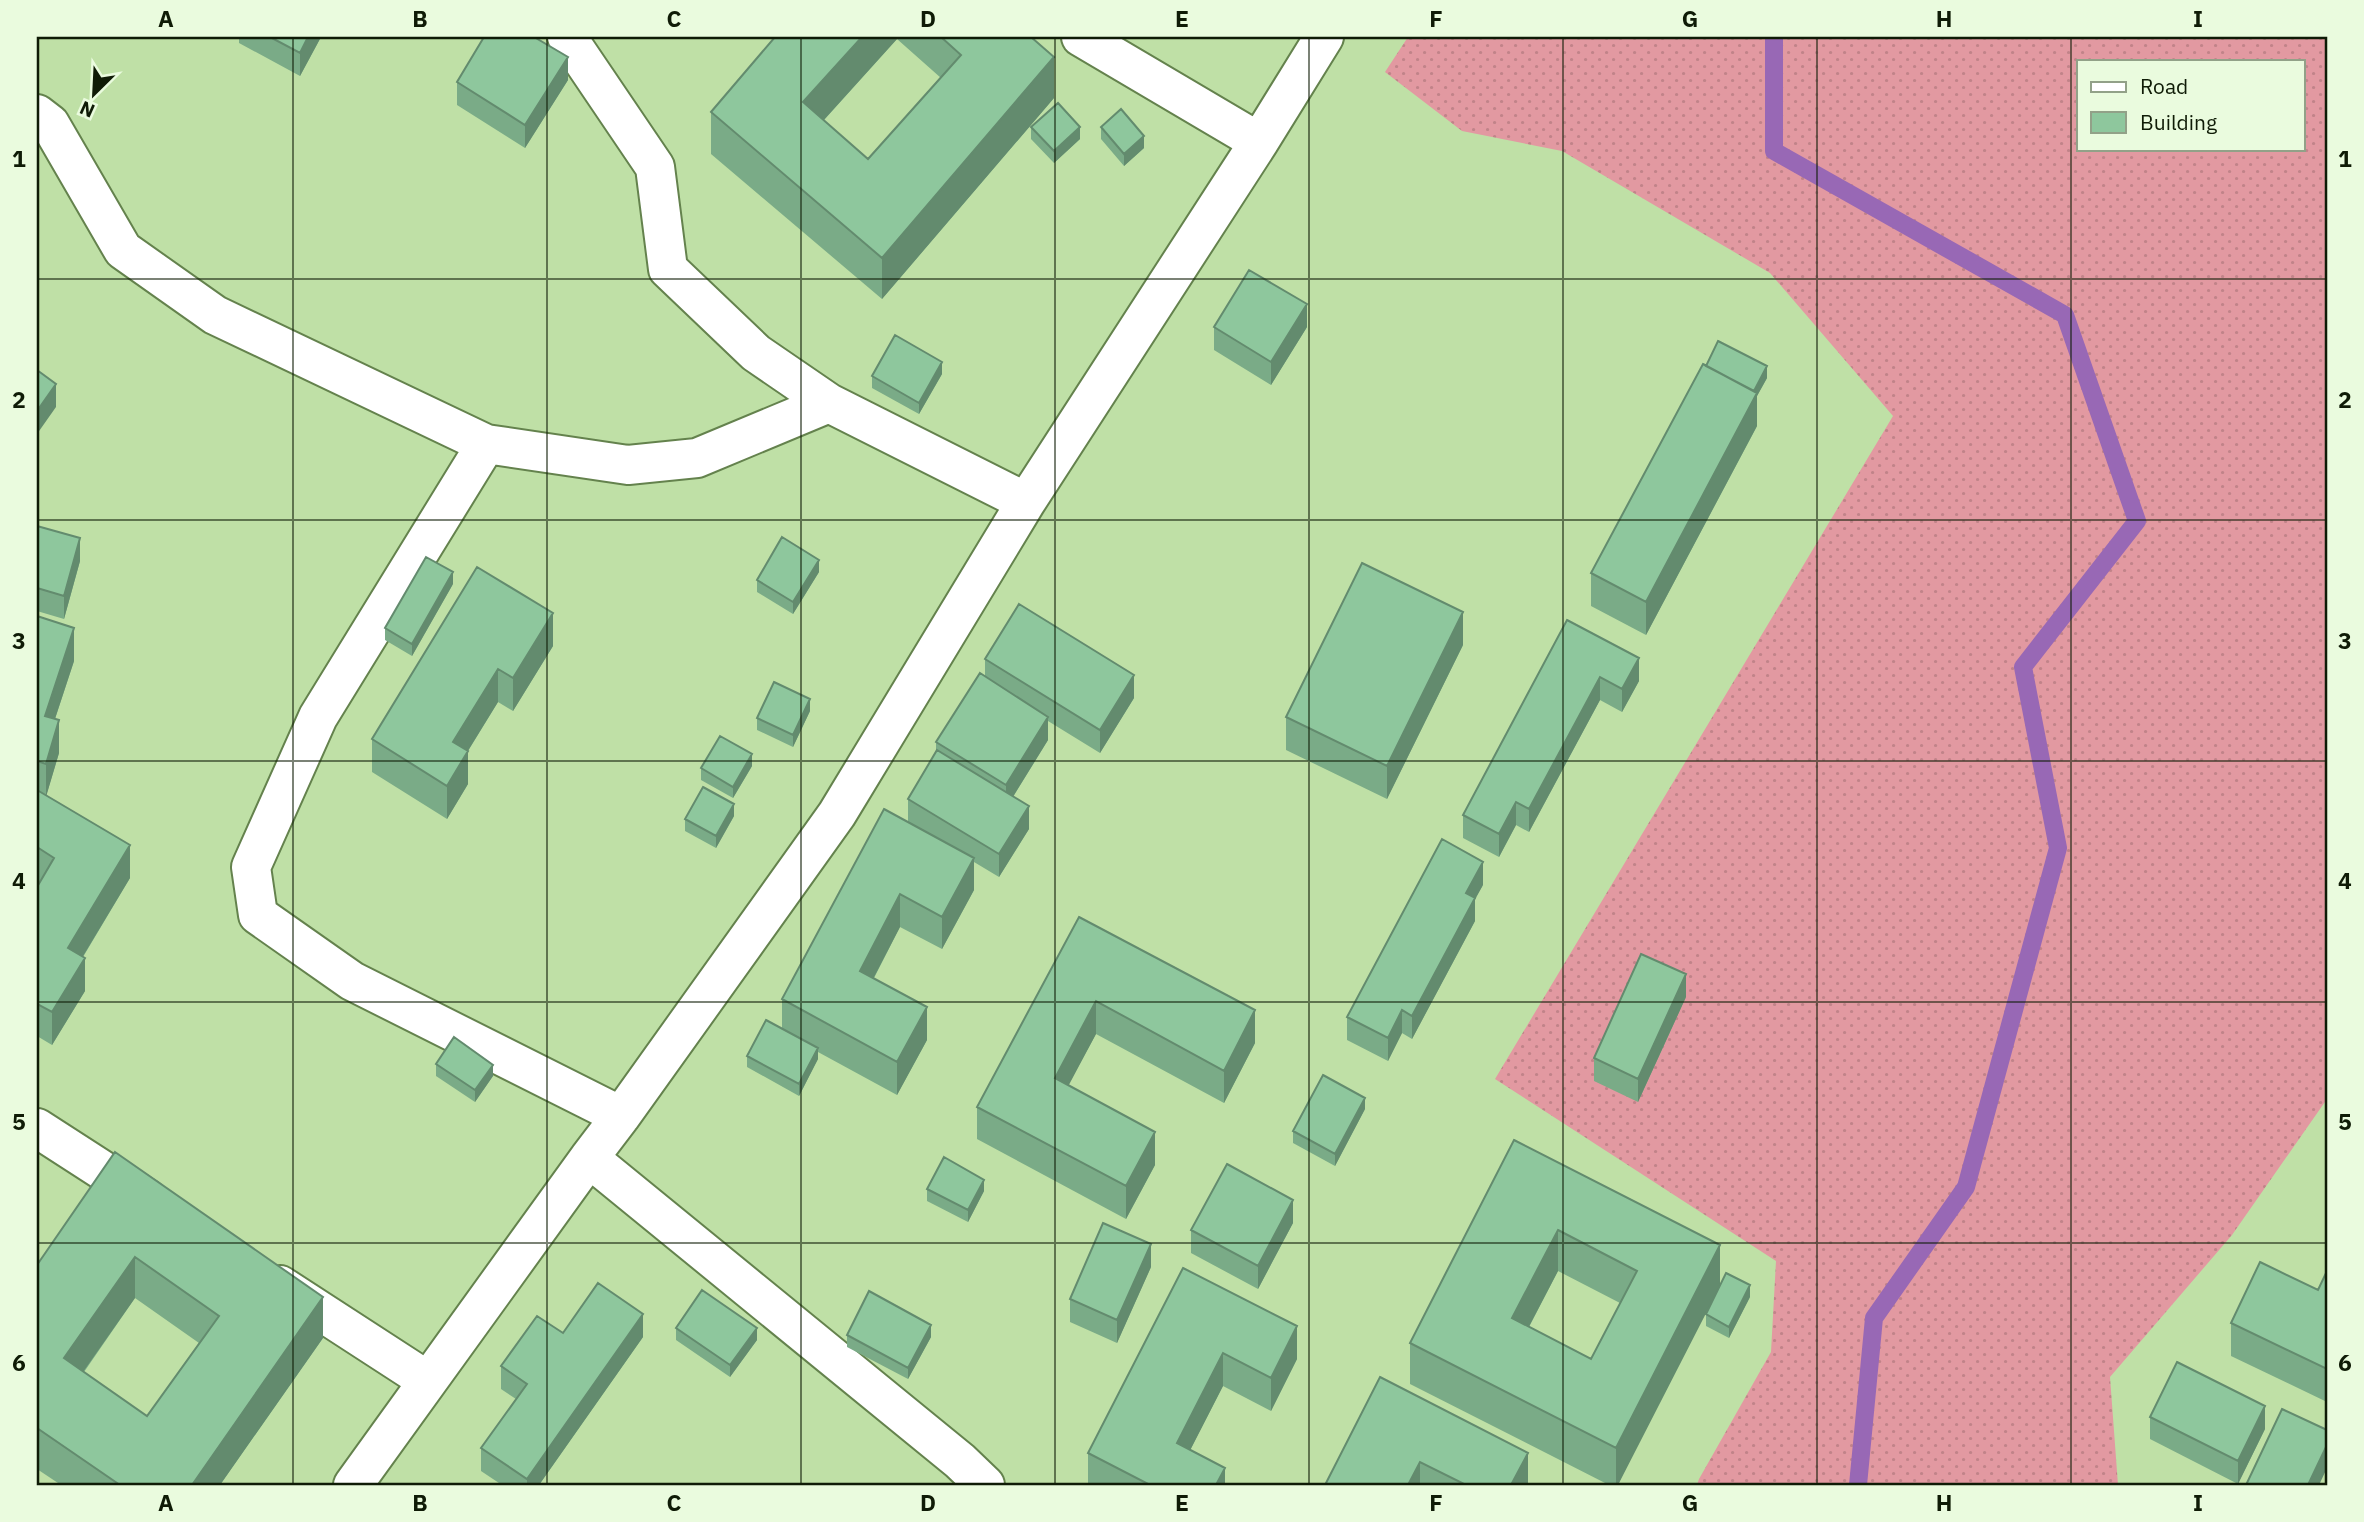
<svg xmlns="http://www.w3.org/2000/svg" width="2364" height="1522" font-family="'IBM Plex Sans',sans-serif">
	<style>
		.grass { fill: url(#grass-dots); fill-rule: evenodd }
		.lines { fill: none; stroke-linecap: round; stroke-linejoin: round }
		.stream { stroke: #9868b5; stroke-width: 18 }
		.street-casing { stroke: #64824d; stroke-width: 42 }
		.street { stroke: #fff; stroke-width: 38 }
		.wall { fill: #7aab87; fill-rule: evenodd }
		.shaded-wall { fill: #638b6e }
		.building { fill: #8ec79d; stroke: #638b6e; stroke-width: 2; fill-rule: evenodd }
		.grid { fill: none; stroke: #0f1b06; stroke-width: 2; stroke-opacity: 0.55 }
		.neatline { fill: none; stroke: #0f1b06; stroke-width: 2.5 }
		.grid-label { font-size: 23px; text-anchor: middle; font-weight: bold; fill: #0f1b06 }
	</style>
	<defs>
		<pattern id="grass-dots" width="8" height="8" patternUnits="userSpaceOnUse" patternTransform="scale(1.75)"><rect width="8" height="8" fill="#e299a1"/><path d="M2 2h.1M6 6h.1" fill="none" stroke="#c18389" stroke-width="1.8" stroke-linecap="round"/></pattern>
	</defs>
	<rect width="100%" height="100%" fill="#bfe0a6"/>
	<path class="grass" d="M1408 37H2327V1099L2232 1235 2110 1377 2118 1485H1697L1699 1479 1771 1352 1776 1261 1495 1079 1893 416 1770 273 1562 151 1462 131 1385 72ZM2079 61H2303V149H2079Z"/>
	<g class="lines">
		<path class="stream" d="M1774 37V151L2065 315 2137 521 2023 667 2058 848 1966 1187 1874 1318 1858 1485"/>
		<defs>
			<path id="street" d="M567 37 655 167 668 269 756 353 829 403 1026 502
				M1081 37 1259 142
				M37 114 50 124 123 250 215 315 486 444 628 465 697 458 829 403
				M486 444 318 717 251 867 258 915 352 981 621 1116
				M37 1128 147 1199
				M589 1158 960 1461 985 1485
				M280 1285 428 1381
				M353 1485 589 1158 621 1116 837 814 1026 502 1259 142 1324 37"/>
		</defs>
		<use href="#street" class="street-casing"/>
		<use href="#street" class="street"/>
	</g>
	<path class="wall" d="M239 37H321L300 76 239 43Z
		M775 37H1031L1054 98 882 299 711 154V112ZM897 39 941 78 868 159 824 120Z
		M568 80 525 148 457 105V82Z
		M1031 127 1080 139 1054 163 1031 139Z
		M1101 127 1144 148 1124 166 1101 139Z
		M1214 327H1307L1271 385 1214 350Z
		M1706 366 1767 378 1757 396V426L1646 635 1591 606V573Z
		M942 374 919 414 872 388V376Z
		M37 526 80 561 64 619 37 611Z
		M477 567 553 646 513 711 498 702 468 751V784L447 819 372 772V739Z
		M819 572 793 614 757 592V580Z
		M453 584 412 656 385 640V628Z
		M37 616 74 661 55 719 59 753 46 796 130 878 83 957 85 991 52 1045 37 1036V887L40 882 37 880Z
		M1567 620 1639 681 1622 712 1600 700 1529 832 1516 825 1499 857 1463 838V815Z
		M1463 645 1387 799 1286 750V717Z
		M985 659 1134 698 1100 753 1048 721V740L1013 797 1029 829 999 877 974 862V890L942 949 900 927 874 978 927 1040 897 1095 818 1052V1059L799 1096 747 1067V1056L782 1029V999L908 822V799L936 751V742L985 677Z
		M810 711 793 747 757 730V718Z
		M752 766 733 798 701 780V768Z
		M734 816 716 848 685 831V819Z
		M1483 885 1475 898V921L1412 1039 1402 1033 1388 1061 1347 1040V1017Z
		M1079 917 1255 1043 1224 1103 1096 1034 1068 1085 1155 1165 1126 1219 977 1139V1107Z
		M1686 997 1638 1102 1594 1081V1058Z
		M436 1064 493 1076 475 1102 436 1076Z
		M1365 1109 1335 1166 1293 1143V1131Z
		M1514 1140 1720 1245 1618 1485H1609L1410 1384V1343ZM1558 1271 1620 1303 1591 1359 1529 1327Z
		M115 1152 323 1338 220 1485H61L37 1469V1265ZM135 1298 199 1343 147 1416 84 1372Z
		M927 1189 984 1191 968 1222 927 1201Z
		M1293 1223 1258 1289 1191 1253V1230Z
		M1151 1267 1117 1343 1070 1322V1299Z
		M1183 1268 1297 1359 1271 1411 1223 1386 1190 1450 1225 1485H1088V1453Z
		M2327 1271V1402L2231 1356V1323L2318 1290Z
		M1750 1297 1729 1338 1706 1326V1314Z
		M676 1328 757 1340 730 1377 676 1340Z
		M563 1333 643 1337 539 1485H502L481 1471V1448L516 1399 501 1389V1366Z
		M847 1335 931 1337 908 1379 847 1347Z
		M1380 1377 1528 1485H1325Z
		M2150 1417 2265 1429 2238 1484 2150 1439Z"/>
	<path class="shaded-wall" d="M308 37H321L300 76V53Z
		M862 37H897V39L803 143V102Z
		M568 57V80L525 148V125Z
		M1054 57V98L882 299V258Z
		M1080 127V139L1054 163V151Z
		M1144 136V148L1124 166V154Z
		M1307 304V327L1271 385V362Z
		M942 362V374L919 414V403Z
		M1767 366V378L1757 396V426L1646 635V602Z
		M56 384V407L37 434V411Z
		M80 538V561L64 619V596Z
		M819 560V572L793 614V602Z
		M453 572V584L412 656V644Z
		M1463 612V645L1387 799V766Z
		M553 613V646L513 711V678Z
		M74 628V661L45 749V716Z
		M1639 658V681L1622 712V689Z
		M498 669V702L453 775V742Z
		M1134 675V698L1100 753V730Z
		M1600 677V700L1529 832V809Z
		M810 699V711L793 747V735Z
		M1048 717V740L1006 808V785Z
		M59 720V753L46 797V764Z
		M468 751V784L447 819V786Z
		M752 754V766L733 798V787Z
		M1516 802V825L1499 857V834Z
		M734 804V816L716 848V836Z
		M1029 806V829L999 877V854Z
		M130 845V878L68 981V948Z
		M974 858V890L942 949V917Z
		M1483 862V885L1466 916V893Z
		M900 894V927L860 1004V971Z
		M1475 898V921L1412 1039V1016Z
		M85 958V991L52 1045V1012Z
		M1686 974V997L1638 1102V1079Z
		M1096 1001V1034L1055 1111V1078Z
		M927 1007V1040L897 1095V1062Z
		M1255 1010V1043L1224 1103V1071Z
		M1402 1010V1033L1388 1061V1038Z
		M818 1048V1059L799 1096V1084Z
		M493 1065V1076L475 1102V1090Z
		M1365 1098V1109L1335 1166V1154Z
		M1155 1132V1165L1126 1219V1186Z
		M984 1180V1191L968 1222V1210Z
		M1293 1200V1223L1258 1289V1266Z
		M1558 1230V1271L1512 1359V1318Z
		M1151 1244V1267L1117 1343V1320Z
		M1720 1245V1286L1618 1485H1616V1448Z
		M135 1257V1298L64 1399V1358Z
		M1750 1285V1297L1729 1338V1327Z
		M323 1297V1338L220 1485H192Z
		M643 1314V1337L539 1485H527V1479Z
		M931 1325V1337L908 1379V1368Z
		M1297 1326V1359L1271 1411V1378Z
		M757 1328V1340L730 1377V1365Z
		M1223 1353V1386L1177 1476V1443Z
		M2265 1406V1429L2238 1484V1461Z
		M2327 1445V1468L2319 1485H2308Z
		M1528 1453V1485H1511Z
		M1420 1462V1485H1408Z
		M1225 1468V1485H1216Z"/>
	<path class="building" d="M270 37H308L300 53Z
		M484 37H534L568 57 525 125 457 82Z
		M775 37H862L803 102 868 159 961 55 941 37H1031L1054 57 882 258 711 112Z
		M1058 103 1080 127 1054 151 1031 127Z
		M1121 109 1144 136 1124 154 1101 127Z
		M1249 270 1307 304 1271 362 1214 327Z
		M895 335 942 362 919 403 872 376Z
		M1718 341 1767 366 1754 391 1706 366Z
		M1703 364 1757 393 1646 602 1591 573Z
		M37 370 56 384 37 411Z
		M37 526 80 538 64 596 37 588Z
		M782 537 819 560 793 602 757 580Z
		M426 557 453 572 412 644 385 628Z
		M1362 563 1463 612 1387 766 1286 717Z
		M477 567 553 613 513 678 498 669 453 742 468 751 447 786 372 739Z
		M1019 604 1134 675 1100 730 985 659Z
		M37 616 74 628 45 716 59 720 46 764 37 761Z
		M1567 620 1639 658 1622 689 1600 677 1529 809 1516 802 1499 834 1463 815Z
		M980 673 1048 717 1006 785 936 742Z
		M774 682 810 699 793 735 757 718Z
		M720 736 752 754 733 787 701 768Z
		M937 750 1029 806 999 854 908 799Z
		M703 787 734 804 716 836 685 819Z
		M37 790 130 845 68 948 85 958 52 1012 37 1004V887L54 858 37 847Z
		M884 809 974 858 942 917 900 894 860 971 927 1007 897 1062 782 999Z
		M1442 839 1483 862 1466 893 1475 898 1412 1016 1402 1010 1388 1038 1347 1017Z
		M1079 917 1255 1010 1224 1071 1096 1001 1055 1078 1155 1132 1126 1186 977 1107Z
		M1641 954 1686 974 1638 1079 1594 1058Z
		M766 1020 818 1048 799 1084 747 1056Z
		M454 1037 493 1065 475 1090 436 1064Z
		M1323 1075 1365 1098 1335 1154 1293 1131Z
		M1514 1140 1720 1245 1616 1448 1410 1343ZM1558 1230 1637 1271 1591 1359 1512 1318Z
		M115 1152 323 1297 192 1485H120L37 1428V1265ZM135 1257 219 1316 147 1416 64 1358Z
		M944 1157 984 1180 968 1210 927 1189Z
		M1227 1164 1293 1200 1258 1266 1191 1230Z
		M1103 1223 1151 1244 1117 1320 1070 1299Z
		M2260 1262 2318 1290 2327 1271V1369L2231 1323Z
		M1183 1268 1297 1326 1271 1378 1223 1353 1177 1443 1225 1468 1216 1485H1150L1088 1453Z
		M1726 1273 1750 1285 1729 1327 1706 1314Z
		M598 1283 643 1314 527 1479 481 1448 527 1384 501 1366 537 1316 563 1333Z
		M702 1290 757 1328 730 1365 676 1328Z
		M869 1291 931 1325 908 1368 847 1335Z
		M2177 1362 2265 1406 2238 1461 2150 1417Z
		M1380 1377 1528 1453 1511 1485H1466L1420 1462 1408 1485H1325Z
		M2282 1409 2327 1430V1445L2308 1485H2246Z"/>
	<path class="grid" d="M293 37V1485M547 37V1485M801 37V1485M1055 37V1485M1309 37V1485M1563 37V1485M1817 37V1485M2071 37V1485M37 279H2327M37 520H2327M37 761H2327M37 1002H2327M37 1243H2327"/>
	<rect width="2364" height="1522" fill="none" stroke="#eafbde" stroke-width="77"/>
	<rect x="2077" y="60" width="228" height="91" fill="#eafbde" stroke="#92a188" stroke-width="2"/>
	<rect x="2091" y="82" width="35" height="10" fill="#ffffff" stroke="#92a188" stroke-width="2"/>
	<text x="2140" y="94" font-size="21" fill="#0f1b06">Road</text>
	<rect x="2091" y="112" width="35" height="21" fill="#8ec79d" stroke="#92a188" stroke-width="2"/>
	<text x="2140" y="130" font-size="21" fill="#0f1b06">Building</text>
	<g transform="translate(94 94) rotate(204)" stroke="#eafbde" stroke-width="5" paint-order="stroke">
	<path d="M0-5L12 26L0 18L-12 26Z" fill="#0f1b06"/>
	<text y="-10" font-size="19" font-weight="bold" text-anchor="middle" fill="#0f1b06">N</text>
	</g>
	<rect x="38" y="38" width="2288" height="1446" class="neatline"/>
	<g class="grid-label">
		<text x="166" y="27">A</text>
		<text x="420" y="27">B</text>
		<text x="674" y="27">C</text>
		<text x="928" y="27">D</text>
		<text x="1182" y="27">E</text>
		<text x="1436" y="27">F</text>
		<text x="1690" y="27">G</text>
		<text x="1944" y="27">H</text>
		<text x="2198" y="27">I</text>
		<text x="19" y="167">1</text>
		<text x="2345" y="167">1</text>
		<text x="19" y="408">2</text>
		<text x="2345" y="408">2</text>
		<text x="19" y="649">3</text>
		<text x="2345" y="649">3</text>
		<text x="19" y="889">4</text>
		<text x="2345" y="889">4</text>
		<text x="19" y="1130">5</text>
		<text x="2345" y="1130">5</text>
		<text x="19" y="1371">6</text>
		<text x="2345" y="1371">6</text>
		<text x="166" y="1511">A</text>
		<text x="420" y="1511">B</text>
		<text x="674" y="1511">C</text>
		<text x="928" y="1511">D</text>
		<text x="1182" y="1511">E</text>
		<text x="1436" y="1511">F</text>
		<text x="1690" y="1511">G</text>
		<text x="1944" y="1511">H</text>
		<text x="2198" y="1511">I</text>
	</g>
</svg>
